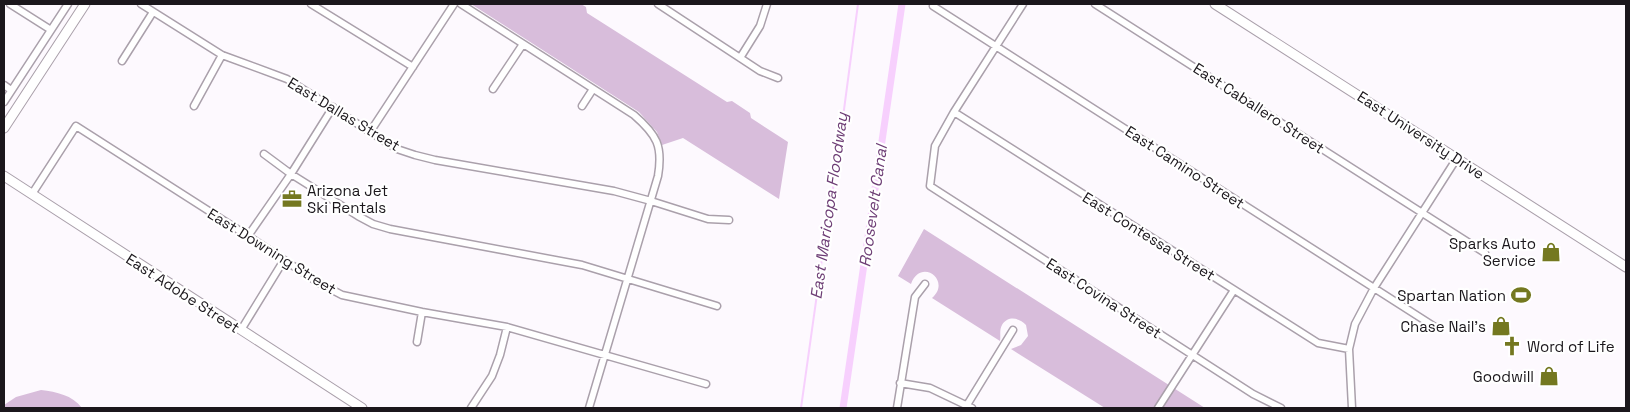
<svg xmlns="http://www.w3.org/2000/svg" width="1630" height="412" font-family="'Space Grotesk',sans-serif">
	<style>
		.green { fill: #d8bddb }
		.lines { fill: none; stroke-linecap: round; stroke-linejoin: round }
		.stream { stroke: #f7d0fd; stroke-width: 2 }
		.canal { stroke: #f7d0fd; stroke-width: 7 }
		.street-casing { stroke: #aaa0ab; stroke-width: 9 }
		.secondary-casing { stroke: #aaa0ab; stroke-width: 11 }
		.street { stroke: #fff; stroke-width: 6 }
		.secondary { stroke: #fff; stroke-width: 9 }
		.labels { text-anchor: middle; dominant-baseline: central; stroke-width: 4.5; stroke-linejoin: round; paint-order: stroke }
		.street-label { font-size: 15px; fill: #1b171c; stroke: #fff }
		.poi-label { font-size: 15px; fill: #1b171c; stroke: #fff; text-anchor: end }
		.water-label { font-size: 16px; font-style: italic; fill: #6d3d75; stroke: #fff }
	</style>
	<rect width="100%" height="100%" fill="#fdf9fe"/>
	<path class="green" d="M471 4H581L586 7 587 13 727 102 732 101 750 113 751 118 788 142 779 199 683 138 662 145 657 132 639 112Z
		M924 229 1205 408H1105L1011 349 1021 345 1028 336 1026 325C1020 318 1008 315 1002 325 999 330 1001 336 1000 341L932 298C952 281 921 257 911 284L898 276Z
		M41 390C57 392 72 395 82 408H4V405L16 397Z"/>
	<g class="lines">
		<path class="stream" d="M801 408 826 230 836 170 858 4"/>
		<path class="canal" d="M843 408 902 4"/>
		<defs>
			<path id="street" d="M10 4 51 30
				M141 4 222 55 287 79 397 149 415 155 435 160 614 191 651 201 708 219 729 220
				M311 4 413 67
				M461 4 634 115C657 135 663 146 658 176L589 408
				M658 4 760 71 778 78
				M1023 4 954 112 935 146 930 186 1253 394 1281 408
				M1095 4 1485 253
				M933 6 1435 327
				M740 58 760 26 767 4
				M122 61 153 12
				M4 85 11 90
				M493 89 523 44
				M4 102 68 4
				M194 106 222 55
				M582 106 593 89
				M954 112 1318 343 1349 349
				M370 132 454 4
				M264 154 291 174 358 216 373 224 390 229 582 265 717 306
				M32 194 76 126 248 236 319 283 342 295 422 312 507 327 706 384
				M248 236 291 174 333 107
				M241 330 284 260
				M417 342 422 312
				M900 383 930 388 972 408
				M967 405 1013 330
				M471 408 492 376 500 355 507 327
				M897 408 915 297 925 284
				M1158 408 1234 290
				M1352 408 1349 349 1355 324 1374 288 1457 158"/>
			<path id="secondary" d="M1215 4 1626 267
				M4 128 85 4
				M4 176 362 408"/>
		</defs>
		<use href="#street" class="street-casing"/>
		<use href="#secondary" class="secondary-casing"/>
		<use href="#street" class="street"/>
		<use href="#secondary" class="secondary"/>
	</g>
	<defs>
		<symbol id="office-bare" viewBox="-9 -9 18 18"><path d="M-6-3h4V-5.5h4V-3h4V5H-6ZM-1-4.5V-3h2v-1.5ZM-6 0V1H6V0Z" fill="#747820" stroke="#fff" stroke-width="2.5" paint-order="stroke"/></symbol>
		<symbol id="shop-bare" viewBox="-9 -9 18 18"><path d="M-5-2.5h2.3a2.7 3.5 0 0 1 5.4 0H5L5.5 6h-11ZM-1.5-2.5h3a1.5 2.3 0 0 0-3 0Z" fill="#747820" stroke="#fff" stroke-width="2.5" paint-order="stroke"/></symbol>
		<symbol id="stadium-bare" viewBox="-9 -9 18 18"><path d="M0-5a6.5 5 0 1 0 0 10a6.5 5 0 1 0 0-10ZM-3.5-1.8h7v3.6h-7Z" fill="#747820" stroke="#fff" stroke-width="2.5" paint-order="stroke"/></symbol>
		<symbol id="church-bare" viewBox="-9 -9 18 18"><path d="M-1.2-6h2.4v3.5h3.3v2.4h-3.3V6h-2.4V-.1h-3.3v-2.4h3.3Z" fill="#747820" stroke="#fff" stroke-width="2.5" paint-order="stroke"/></symbol>
	</defs>
	<g fill-rule="evenodd">
		<use href="#office-bare" x="278" y="185" width="28" height="28"/>
		<use href="#shop-bare" x="1537" y="238" width="28" height="28"/>
		<use href="#stadium-bare" x="1507" y="281" width="28" height="28"/>
		<use href="#shop-bare" x="1487" y="312" width="28" height="28"/>
		<use href="#church-bare" x="1498" y="332" width="28" height="28"/>
		<use href="#shop-bare" x="1535" y="362" width="28" height="28"/>
	</g>
	<g class="labels">
		<g class="street-label">
			<text transform="translate(1259 108) rotate(33)">East Caballero Street</text>
			<text transform="translate(344 114) rotate(31)">East Dallas Street</text>
			<text transform="translate(1421 135) rotate(33)">East University Drive</text>
			<text transform="translate(1185 167) rotate(33)">East Camino Street</text>
			<text transform="translate(1149 236) rotate(32)">East Contessa Street</text>
			<text transform="translate(272 251) rotate(32)">East Downing Street</text>
			<text transform="translate(183 293) rotate(33)">East Adobe Street</text>
			<text transform="translate(1104 298) rotate(33)">East Covina Street</text>
		</g>
		<g class="poi-label">
			<text x="307" y="190" text-anchor="start">Arizona Jet<tspan x="307" dy="17">Ski Rentals</tspan></text>
			<text x="1536" y="243">Sparks Auto<tspan x="1536" dy="17">Service</tspan></text>
			<text x="1506" y="295">Spartan Nation</text>
			<text x="1486" y="326">Chase Nail's</text>
			<text x="1527" y="346" text-anchor="start">Word of Life</text>
			<text x="1534" y="376">Goodwill</text>
		</g>
		<g class="water-label">
			<text transform="translate(829 206) rotate(-82)">East Maricopa Floodway</text>
			<text transform="translate(873 206) rotate(-82)">Roosevelt Canal</text>
		</g>
	</g>
	<rect width="1630" height="412" fill="none" stroke="#1b171c" stroke-width="10"/>
</svg>
